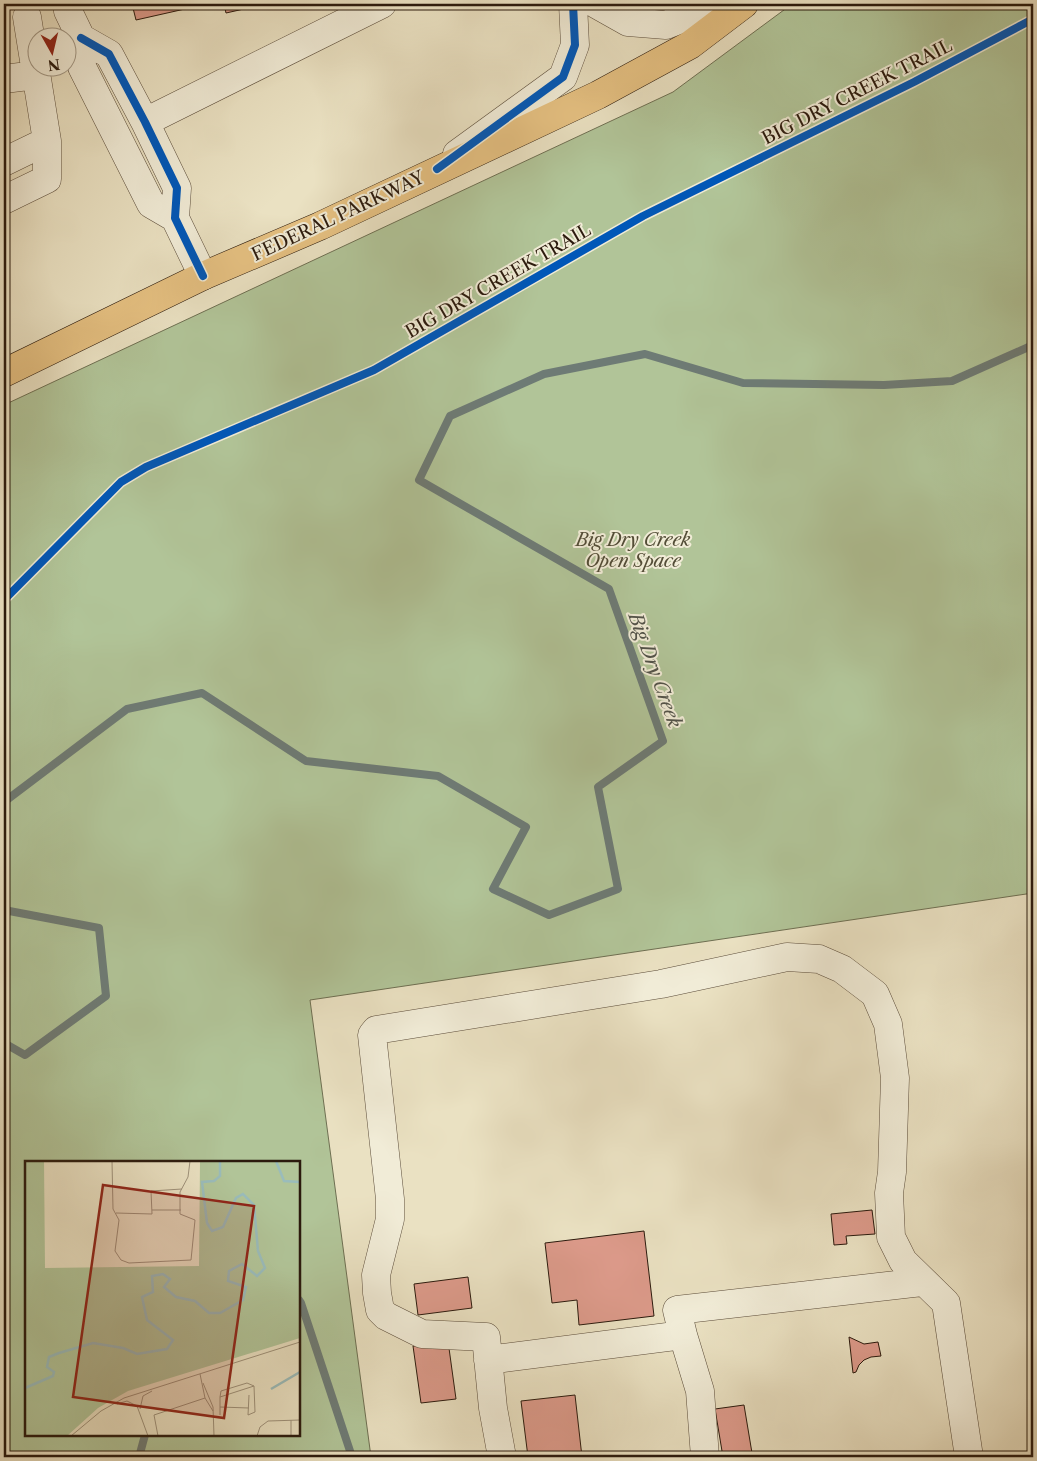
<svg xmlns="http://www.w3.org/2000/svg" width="1037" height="1461" font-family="'Libre Caslon Text',serif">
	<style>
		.green { fill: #b1c498; stroke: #6e6f52; fill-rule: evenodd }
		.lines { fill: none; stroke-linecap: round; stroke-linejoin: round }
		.stream { stroke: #6e7b75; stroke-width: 8 }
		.building { fill: #dc9a8a; stroke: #2b1a0d }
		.minor-casing { stroke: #5b4c3a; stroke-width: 29 }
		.major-casing { stroke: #2b1a0d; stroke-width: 29 }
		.minor { stroke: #f1ecd7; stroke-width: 28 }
		.major { stroke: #e5c081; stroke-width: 28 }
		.cycleway-casing { stroke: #f1ecd7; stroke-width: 11 }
		.cycleway { stroke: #0057b8; stroke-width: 8 }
		.labels { text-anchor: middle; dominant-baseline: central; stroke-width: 4; stroke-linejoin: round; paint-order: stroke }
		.street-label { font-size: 18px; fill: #2b1a0d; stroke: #f1ecd7 }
		.park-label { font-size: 18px; font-style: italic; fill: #534d37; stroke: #f1ecd7 }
		.water-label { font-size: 19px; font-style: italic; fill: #52534a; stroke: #f1ecd7 }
		.inset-river { fill: none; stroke: #9abcbb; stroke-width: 2.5 }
		.inset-road { fill: none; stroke: #9e917a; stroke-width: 1 }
		.view { fill: #8f2418; fill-opacity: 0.15; stroke: #8f2418; stroke-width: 2.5 }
		.inset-edge { fill: none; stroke: #2b1a0d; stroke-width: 2.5 }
	</style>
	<rect width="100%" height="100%" fill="#eae1c2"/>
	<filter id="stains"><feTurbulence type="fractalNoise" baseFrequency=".004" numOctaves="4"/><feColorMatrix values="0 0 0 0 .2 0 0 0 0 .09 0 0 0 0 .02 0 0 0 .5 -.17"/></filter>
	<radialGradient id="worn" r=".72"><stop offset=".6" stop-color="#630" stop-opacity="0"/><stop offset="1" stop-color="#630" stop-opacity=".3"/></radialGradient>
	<path class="green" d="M792 4H1033V893L310 1000 371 1457H4V405L673 92ZM26 1162H299V1435H26Z"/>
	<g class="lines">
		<path class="stream" d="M4 802 127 709 202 693 306 761 438 776 526 827 493 889 549 915 618 889 598 787 663 741 609 589 419 480 450 416 544 374 645 354 743 383 884 385 952 381 1033 345
			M4 910 99 928 106 996 25 1055 4 1043
			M299 1300 301 1303 352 1457
			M139 1457 145 1435"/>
	</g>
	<path class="building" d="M132 4H207L136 20Z
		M224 4H266L226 13Z
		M872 1210 875 1234 846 1236 847 1244 834 1245 831 1214Z
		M644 1231 654 1316 579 1325 577 1300 552 1303 545 1243Z
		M468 1277 472 1308 418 1315 414 1284Z
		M849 1337 864 1344 878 1342 881 1356 871 1357 864 1360 859 1365 856 1372 853 1373Z
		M448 1341 456 1399 421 1403 413 1346Z
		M575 1395 582 1457H528L521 1401Z
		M744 1405 752 1453 723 1457 715 1409Z
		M476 1452 477 1457H446Z"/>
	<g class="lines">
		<defs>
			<path id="minor" d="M67 4 68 11 81 38 82 67 151 204 175 218
				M596 4 628 22 666 25 719 4
				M81 38 109 54 145 122 177 188 175 218 203 276
				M4 79 36 75
				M145 122 382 4
				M457 154 563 77 575 45 573 4
				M4 162 47 141 27 17
				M4 200 47 179V141
				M488 1360 683 1335
				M502 1457 493 1408 486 1337 422 1334 386 1316 380 1310 377 1293 376 1275 390 1219V1199L372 1035 376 1030 661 984 787 957 819 959 842 969 875 994 888 1024 895 1078 892 1172 889 1193 891 1237 903 1261 946 1303 969 1457
				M705 1457 700 1391 683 1335 677 1310 922 1282"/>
			<path id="major" d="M4 373 203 276 320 226 598 95 690 45 744 4"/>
		</defs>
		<use href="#minor" class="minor-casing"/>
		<use href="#major" class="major-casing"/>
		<use href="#minor" class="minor"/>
		<use href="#major" class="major"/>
		<defs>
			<path id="cycleway" d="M81 38 109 54 145 122 177 188 175 218 203 276
				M437 169 563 77 575 45 573 4
				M4 600 121 482 146 467 374 370 643 216 914 82 1033 19"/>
		</defs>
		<use href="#cycleway" class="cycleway-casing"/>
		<use href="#cycleway" class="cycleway"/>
	</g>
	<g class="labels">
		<g class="street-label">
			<text transform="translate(857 92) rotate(-27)">BIG DRY CREEK TRAIL</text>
			<text transform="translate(338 216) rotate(-25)">FEDERAL PARKWAY</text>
			<text transform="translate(498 281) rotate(-30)">BIG DRY CREEK TRAIL</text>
		</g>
		<g class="park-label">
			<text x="633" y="540">Big Dry Creek<tspan x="633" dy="21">Open Space</tspan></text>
		</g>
		<g class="water-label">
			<text transform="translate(655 670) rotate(70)">Big Dry Creek</text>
		</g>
	</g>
	<g transform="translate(25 1161)">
		<rect width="275" height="275" fill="#eae1c2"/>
		<path d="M0 0H19L20 107 174 105 175 0H275V177L103 230 73 247 42 275H0Z" fill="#b1c498"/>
		<path class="inset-river" d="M251 0 259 20 275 21M0 227 28 215 29 211 22 206 24 196 34 192 68 182 98 187 112 193 142 188 148 179 122 159 117 136 128 131 127 115 138 113 145 118 139 126 151 136 170 140 184 152H195L218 139 221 126 203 120 204 110 217 103 232 115 240 107 233 90 229 44 218 33 211 37 198 66 187 70 182 62 177 21 189 20 195 15V0M246 228 275 211"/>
		<path class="inset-road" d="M87 0 88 48 94 59 90 90 96 99 104 102 166 99 170 59 155 53V31L163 16 165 0M127 49H156M91 52 127 53 126 30 157 28M175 213 180 237 188 250M178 222 188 246 189 275M195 236 196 230 222 222 229 225M92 243 102 240 112 245 123 275M195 246 224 247M115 248 118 235 127 230M195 254V236L229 225 230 251 223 254 224 234M266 259V275M46 275 76 250 99 237 275 181M133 275 129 254 180 237M232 275 235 266 243 260 275 259"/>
		<path class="view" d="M78 24 229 45 199 257 48 236Z"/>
		<rect width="275" height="275" class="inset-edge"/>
	</g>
	<rect width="1037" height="1461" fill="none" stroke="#eae1c2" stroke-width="20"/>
	<rect x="5" y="5" width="1027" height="1451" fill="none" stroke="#2b1a0d" stroke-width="2.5"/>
	<rect x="10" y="10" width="1017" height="1441" fill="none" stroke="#2b1a0d"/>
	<g transform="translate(52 52) rotate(172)"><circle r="24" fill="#f1ecd7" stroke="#a29886"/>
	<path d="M0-4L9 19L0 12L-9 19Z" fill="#8f2418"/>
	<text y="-8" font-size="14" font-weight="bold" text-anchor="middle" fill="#2b1a0d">N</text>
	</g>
	<rect width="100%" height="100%" filter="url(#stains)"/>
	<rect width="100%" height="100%" fill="url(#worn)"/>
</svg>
